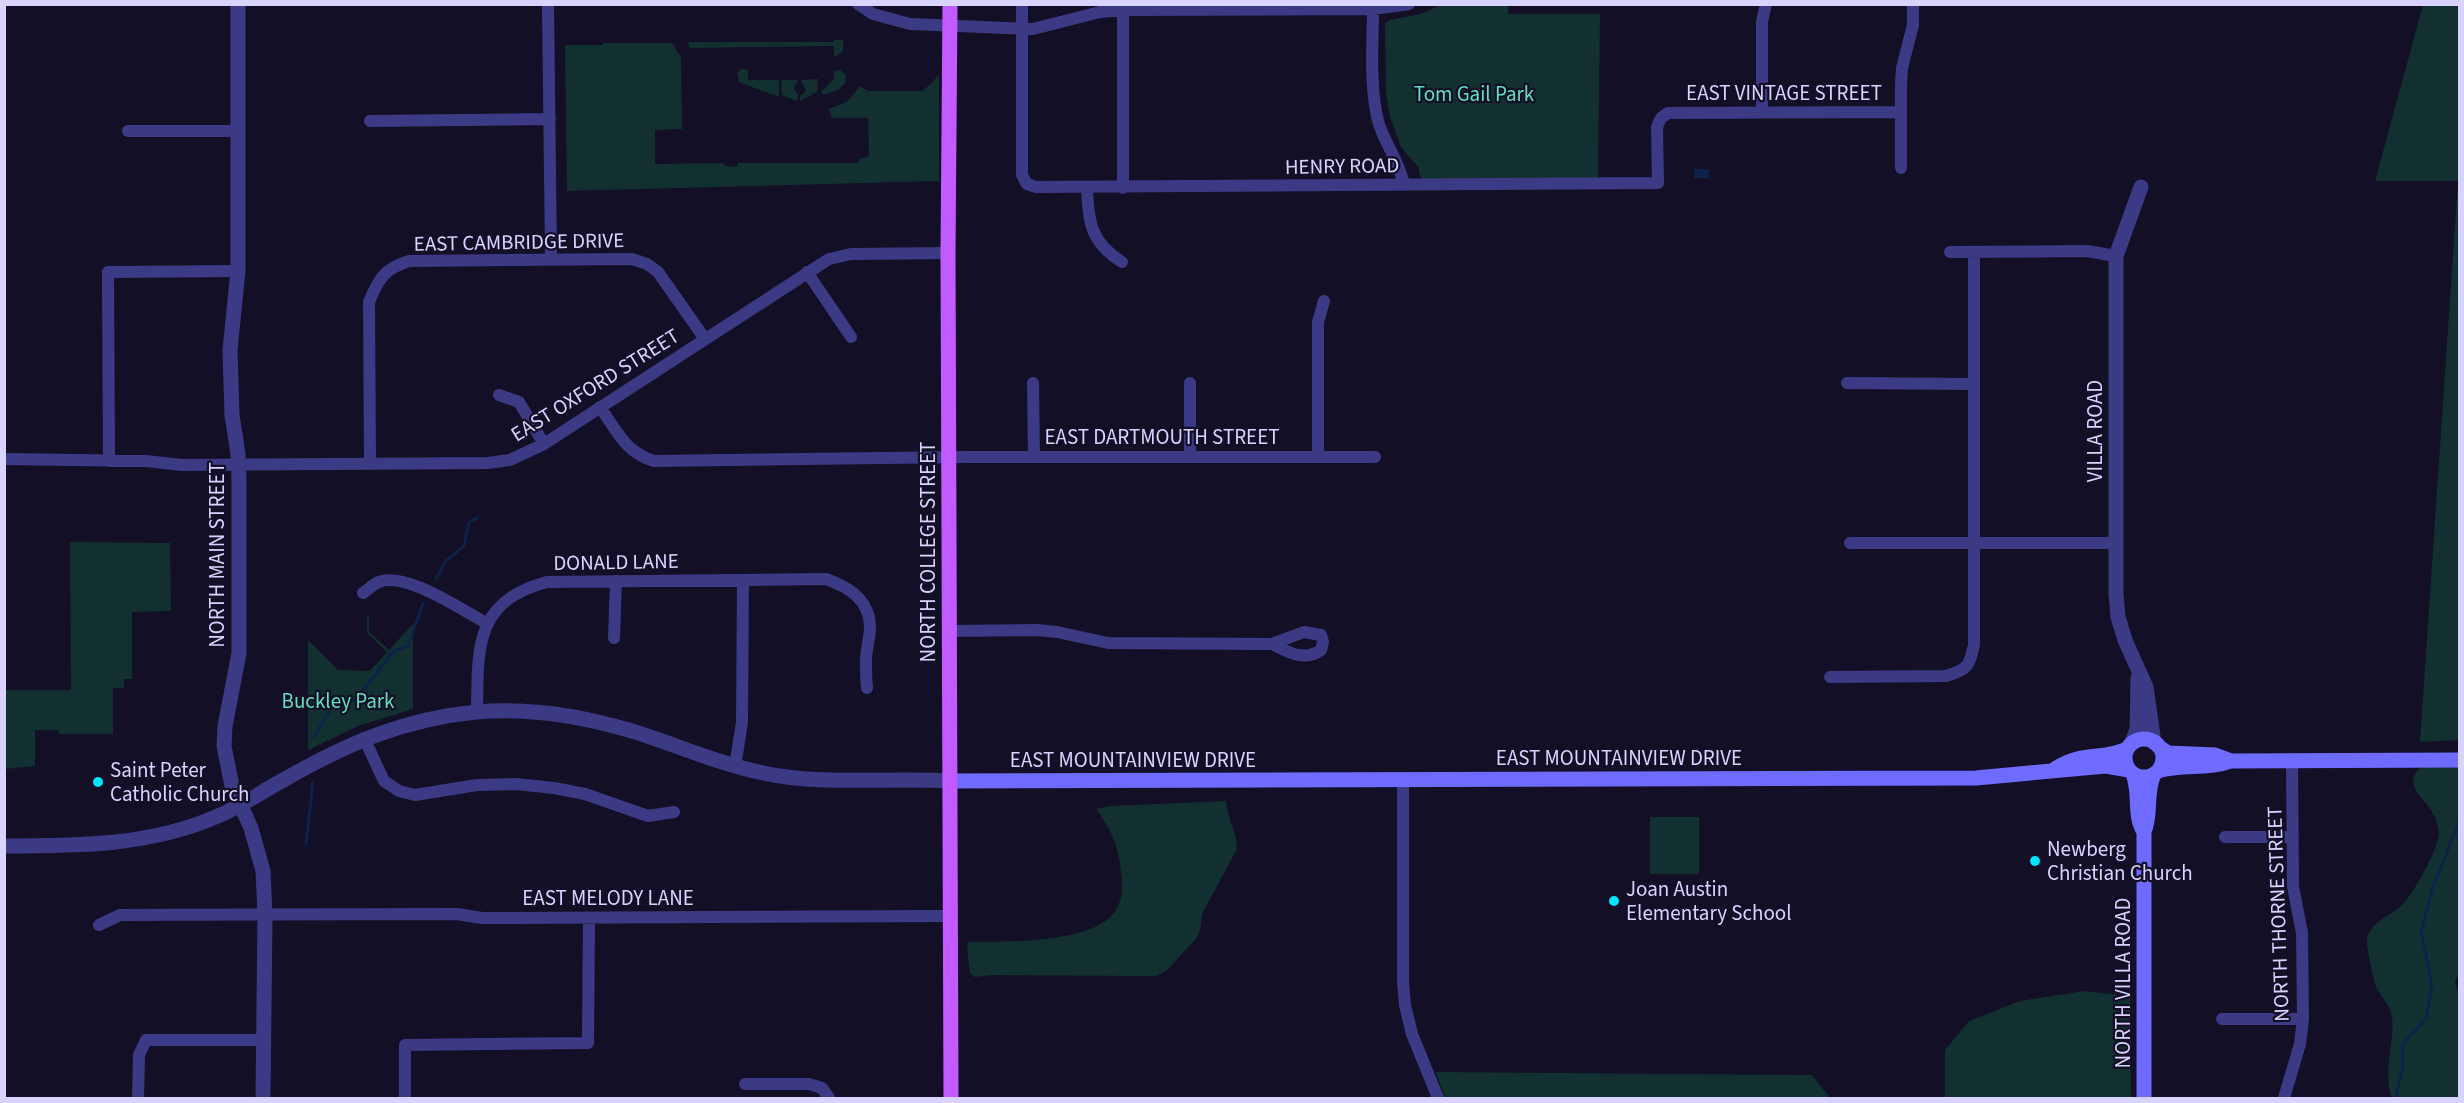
<svg xmlns="http://www.w3.org/2000/svg" width="2464" height="1103" font-family="'Source Sans 3',sans-serif">
	<style>
		.green { fill: #12302f }
		.water { fill: #0c2248 }
		.lines { fill: none; stroke-linecap: round; stroke-linejoin: round }
		.stream { stroke: #0c2248; stroke-width: 3 }
		.minor { stroke: #3d3a85; stroke-width: 12 }
		.tertiary { stroke: #3d3a85; stroke-width: 15 }
		.secondary { stroke: #6f6bff; stroke-width: 15 }
		.primary { stroke: #c25bff; stroke-width: 15 }
		.poi-dot { fill: #00e5ff; stroke: #130f26; stroke-width: 2 }
		.labels { text-anchor: middle; dominant-baseline: central; stroke-width: 4.5; stroke-linejoin: round; paint-order: stroke }
		.street-label { font-size: 21px; fill: #d9d4ff; stroke: #130f26 }
		.park-label { font-size: 21px; fill: #5fe0c0; stroke: #130f26 }
		.poi-label { font-size: 21px; fill: #d9d4ff; stroke: #130f26; text-anchor: start }
	</style>
	<rect width="100%" height="100%" fill="#130f26"/>
	<path class="green" d="M1443 4 1508 5V14H1600L1598 178 1423 181 1419 173V168L1401 147 1390 117 1386 92 1385 23 1390 20 1421 14Z
		M2423 5H2460V740L2420 742 2458 181H2375Z
		M834 40H843V51L837 56H834V46L689 48 688 42H834Z
		M603 43H672L681 57 682 129 655 130V164L723 163 725 166 737 167 738 163H859V159L869 156 868 118H832L829 109 848 101 860 86 868 91H923L939 75V181L567 191 565 45H603Z
		M741 69 748 70V80H779V97L739 82 737 73Z
		M840 70 846 75 845 83 838 90 823 95 821 92 834 79V71Z
		M818 79 817 92 800 101V96L806 91 801 80Z
		M781 80H798L794 88 798 95 797 101 782 95Z
		M70 542 170 543 171 611 132 612V679H124V688H113V734H59L58 730H35V766L5 769V690H71Z
		M367 616H369V632L389 650 413 624V709L358 726 308 750V640L338 670 370 671 387 652 367 633Z
		M2421 767H2459L2460 973 2455 981 2460 1002 2459 1098H2392C2382 1072 2395 1044 2392 1017 2390 1006 2382 997 2377 989 2374 983 2366 946 2367 940 2370 921 2390 917 2402 905 2413 894 2430 862 2436 846 2452 805 2393 794 2421 767Z
		M1226 801C1227 817 1237 832 1237 849L1202 914 1200 930 1196 939 1166 971 1156 976 991 975 975 977 970 974 967 946 969 942C1003 941 1099 945 1117 908 1123 897 1123 885 1121 872 1119 848 1111 828 1096 809L1111 806Z
		M1650 817H1699V874H1650Z
		M2084 991 2130 996 2131 1098H1945V1050L1969 1021 2020 1001Z
		M1436 1072 1812 1075 1830 1098H1445Z"/>
	<path class="water" d="M1694 169H1709V178H1694Z"/>
	<g class="lines">
		<path class="stream" d="M436 579 445 562 464 546 469 522 477 518
			M314 737 332 707 356 699 394 651 408 646 423 603
			M306 844 313 782
			M2399 1098 2396 1095 2403 1067V1044L2426 1019 2432 986 2421 932 2433 887 2460 819"/>
		<path class="minor" d="M548 4 551 258
			M858 4 873 14 910 24 1033 29 1100 12 1123 10 1373 9 1409 4
			M1022 4V175L1027 184 1036 187 1658 183 1657 127 1661 118 1668 113 1900 112
			M1373 4C1373 42 1369 84 1378 121 1384 143 1400 162 1404 185
			M1762 112V22L1766 4
			M370 121 550 119
			M128 131H238
			M1901 168V85L1902 68 1913 25V4
			M1087 187C1088 222 1091 243 1122 262
			M1123 188V4
			M1950 252 2087 251 2116 256
			M807 272 851 337
			M1033 383 1034 457
			M1847 383 1973 384
			M499 395 519 402 544 444
			M600 407C617 431 625 452 654 461L965 457H1375
			M1190 456V383
			M1318 457V322L1324 301
			M4 459 146 461 182 465 488 463 510 460 544 444 829 259 851 254 948 253
			M109 461 108 272 238 271
			M370 463 369 302C379 278 384 269 409 261L632 259 647 264 658 272 705 339
			M1850 543H2116
			M363 593C368 590 373 584 379 582 406 571 463 611 488 624
			M949 631 1037 630 1057 632 1108 643 1272 644 1304 632 1321 635 1323 642 1321 650C1304 662 1288 652 1272 644
			M614 638 616 581
			M1830 677 1946 676C1968 669 1969 667 1974 645V252
			M477 712C478 648 474 601 547 582L826 579C849 587 870 600 870 627 870 638 866 649 866 660 866 669 866 679 867 688
			M364 738 384 781 399 791 415 795 477 785 516 784 554 788 585 794 648 816 674 812
			M735 767 742 722 743 580
			M1403 779V981L1405 1005 1412 1034 1438 1098
			M2225 837H2293
			M99 925 120 915 457 914 482 918 950 916
			M2222 1019H2303
			M745 1084H809L822 1088 829 1098
			M138 1098 139 1055 146 1040H264
			M405 1098V1045L588 1043 589 918
			M2284 1098 2300 1044 2303 1019 2302 933 2293 886 2292 761"/>
		<path class="tertiary" d="M238 4V271L230 350 232 415 238 454 239 480V653L225 726 224 746 232 786 251 828 263 871 265 915 263 1098
			M2141 187 2116 256V594L2118 617 2125 640 2146 687 2154 743
			M2131 744 2137 730 2138 678
			M4 846C77 846 150 846 218 816 242 806 264 790 287 778 348 743 405 719 476 712 529 707 582 716 632 731 677 745 716 763 763 773 825 786 888 777 950 781"/>
		<path class="secondary" d="M2125 758a19 19 0 1 1 38 0a19 19 0 1 1-38 0Z
			M2159 747 2168 753 2215 755 2231 761
			M2055 769C2083 750 2104 761 2127 749
			M2158 771C2182 763 2207 770 2231 761L2460 760
			M2133 774C2141 794 2133 814 2144 832
			M950 781 1976 778 2106 766 2129 770
			M2144 1098V832C2152 813 2145 793 2154 774"/>
		<path class="primary" d="M950 4 948 253 951 1098"/>
	</g>
	<g class="poi-dot">
		<circle cx="98" cy="782" r="6"/>
		<circle cx="2035" cy="861" r="6"/>
		<circle cx="1614" cy="901" r="6"/>
	</g>
	<g class="labels">
		<g class="street-label">
			<text x="1784" y="93">EAST VINTAGE STREET</text>
			<text transform="translate(1342 166) rotate(-1)">HENRY ROAD</text>
			<text transform="translate(519 242) rotate(-1)">EAST CAMBRIDGE DRIVE</text>
			<text transform="translate(595 385) rotate(-32)">EAST OXFORD STREET</text>
			<text transform="translate(2095 431) rotate(-90)">VILLA ROAD</text>
			<text x="1162" y="437">EAST DARTMOUTH STREET</text>
			<text transform="translate(928 552) rotate(-90)">NORTH COLLEGE STREET</text>
			<text transform="translate(217 555) rotate(-90)">NORTH MAIN STREET</text>
			<text transform="translate(616 562) rotate(-1)">DONALD LANE</text>
			<text x="1619" y="758">EAST MOUNTAINVIEW DRIVE</text>
			<text x="1133" y="760">EAST MOUNTAINVIEW DRIVE</text>
			<text x="608" y="898">EAST MELODY LANE</text>
			<text transform="translate(2278 914) rotate(-92)">NORTH THORNE STREET</text>
			<text transform="translate(2123 983) rotate(-90)">NORTH VILLA ROAD</text>
		</g>
		<g class="park-label">
			<text x="1474" y="94">Tom Gail Park</text>
			<text x="338" y="701">Buckley Park</text>
		</g>
		<g class="poi-label">
			<text x="110" y="770">Saint Peter<tspan x="110" dy="24">Catholic Church</tspan></text>
			<text x="2047" y="849">Newberg<tspan x="2047" dy="24">Christian Church</tspan></text>
			<text x="1626" y="889">Joan Austin<tspan x="1626" dy="24">Elementary School</tspan></text>
		</g>
	</g>
	<rect width="2464" height="1103" fill="none" stroke="#d9d4ff" stroke-width="12"/>
</svg>
